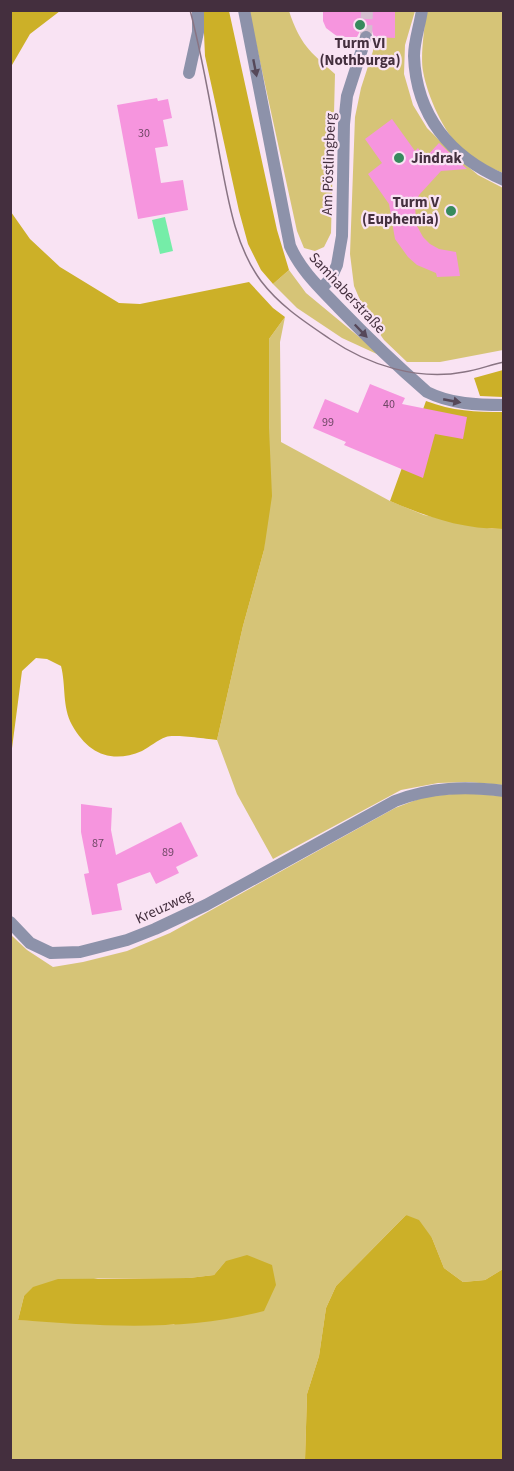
<svg xmlns="http://www.w3.org/2000/svg" width="514" height="1471" font-family="'Source Sans 3',sans-serif">
	<style>
		.green { fill: #d6c477; fill-rule: evenodd }
		.forest { fill: #ccb028 }
		.water { fill: #75eda8 }
		.building { fill: #f695de }
		.lines { fill: none; stroke-linecap: round; stroke-linejoin: round }
		.minor-tunnel { stroke: #d5bfcf; stroke-width: 12; stroke-dasharray: 12 6; stroke-linecap: butt }
		.service { stroke: #8d92aa; stroke-width: 12 }
		.minor { stroke: #8d92aa; stroke-width: 12 }
		.tram { stroke: #897483; stroke-width: 1.5 }
		.oneway { fill: #564859 }
		.poi-dot { fill: #378a5d; stroke: #f9e3f3; stroke-width: 2 }
		.labels { text-anchor: middle; dominant-baseline: central; stroke-width: 4.5; stroke-linejoin: round; paint-order: stroke }
		.number-label { font-size: 12px; fill: #704866 }
		.poi-label { font-size: 15px; font-weight: bold; fill: #442f3e; stroke: #f9e3f3 }
		.street-label { font-size: 15px; fill: #442f3e; stroke: #f9e3f3 }
	</style>
	<rect width="100%" height="100%" fill="#f9e3f3"/>
	<path class="green" d="M249 11H289C300 44 309 51 335 74L331 233 324 247 315 251 304 248 297 231Z
		M376 11H415L405 45 404 74 413 105 427 128 452 153 478 175 503 188V350L440 362H407L384 340 366 314 354 286 350 254 355 117 361 88 373 51Z
		M426 11H503V173C489 167 475 161 463 150 444 134 427 95 423 71 420 55 425 28 426 11Z
		M289 270 306 293 370 346 379 355 342 338 297 308 273 284Z
		M285 317 280 342 281 442 390 501 424 515 492 529H503V785L468 782 438 783 401 790 273 859 237 794 217 740 243 626 264 550 269 428V339Z
		M462 793 503 796V1269L485 1280 463 1282 444 1268 432 1238 406 1215 336 1286 326 1308 319 1356 307 1394 305 1460H11L10 934 27 950 53 967 83 962 127 951 170 933 395 808 424 797ZM226 1261 174 1325 18 1320 24 1296 98 1278H189L214 1275Z"/>
	<path class="forest" d="M11 10 60 11 30 34 12 65 11 71Z
		M203 11H229L277 230 289 270 273 284 261 270 248 244 239 211 205 56Z
		M11 212 30 239 60 267 119 303 140 304 249 282 273 308 285 317 269 339V428L272 496 264 550 243 626 217 740C207 739 173 734 166 737 157 740 150 747 142 751 112 764 88 754 72 725 62 707 66 685 61 666L47 659 36 658 22 671 11 756Z
		M503 370V397L480 396 474 378Z
		M426 401C452 411 476 412 503 412V529C461 529 428 517 390 501Z
		M406 1215 419 1220 432 1238 444 1268 463 1282 485 1280 503 1269V1460H305L307 1394 319 1356 326 1308 336 1286Z
		M247 1255 272 1265 276 1285 264 1311C185 1332 99 1326 18 1320L24 1296 33 1287 58 1279 189 1278 214 1275 226 1261Z"/>
	<path class="water" d="M165 217 173 251 160 254 152 220Z"/>
	<path class="building" d="M323 10H395V38L374 37 372 31 365 29 360 31 357 37H338L326 28 323 21Z
		M157 98 158 101 168 99 172 118 163 120 168 146 155 148 161 183 183 180 188 210 138 219 117 105Z
		M392 119 415 151 418 148 425 158 439 143 467 169 441 171 419 195 415 208 417 226 423 237 430 244 439 249 456 252 460 276 437 277 436 273 417 265 408 257 395 239 389 204 368 174 382 163 365 139Z
		M370 384 405 398 402 404 467 417 463 439 435 434 423 478 344 445 346 442 313 428 325 399 358 413Z
		M81 804 112 808 111 830 116 855 181 822 198 856 176 867 179 873 156 884 150 872 117 884 122 910 92 915 84 874 89 873 81 832Z"/>
	<g class="lines">
		<path class="minor-tunnel" d="M366 37 367 10"/>
		<path class="service" d="M189 73 198 32V10"/>
		<path class="minor" d="M244 10 290 246C301 271 321 289 339 308 368 338 396 365 427 392 451 404 477 405 504 405
			M422 10C420 25 414 41 414 56 416 115 450 157 504 180
			M321 289 331 278 337 265 342 236 344 124 347 96 366 37
			M10 922 30 943 51 953 80 952 127 940 155 929 206 905 395 801C431 787 466 786 504 791"/>
		<path class="tram" d="M190 10C203 59 211 108 220 157 228 199 235 246 261 281 280 306 305 322 330 339 368 365 418 381 464 372 477 370 490 365 504 362"/>
	</g>
	<defs><path id="oneway-solid" d="M-6-.8H1V-3.2L6.5 0L1 3.2V.8H-6Z" transform="scale(1.5)"/></defs>
	<g class="oneway">
		<use href="#oneway-solid" transform="translate(255 68) rotate(79)"/>
		<use href="#oneway-solid" transform="translate(361 331) rotate(46)"/>
		<use href="#oneway-solid" transform="translate(452 401) rotate(11)"/>
	</g>
	<g class="poi-dot">
		<circle cx="360" cy="25" r="6"/>
		<circle cx="399" cy="158" r="6"/>
		<circle cx="451" cy="211" r="6"/>
	</g>
	<g class="labels">
		<g class="number-label">
			<text x="144" y="133">30</text>
			<text x="389" y="404">40</text>
			<text x="328" y="422">99</text>
			<text x="98" y="843">87</text>
			<text x="168" y="852">89</text>
		</g>
		<g class="poi-label">
			<text x="360" y="43">Turm VI<tspan x="360" dy="17">(Nothburga)</tspan></text>
			<text x="411" y="158" text-anchor="start">Jindrak</text>
			<text x="439" y="202" text-anchor="end">Turm V<tspan x="439" dy="17">(Euphemia)</tspan></text>
		</g>
		<g class="street-label">
			<text transform="translate(329 164) rotate(-88)">Am Pöstlingberg</text>
			<text transform="translate(347 293) rotate(47)">Samhaberstraße</text>
			<text transform="translate(164 907) rotate(-25)">Kreuzweg</text>
		</g>
	</g>
	<rect width="514" height="1471" fill="none" stroke="#442f3e" stroke-width="24"/>
</svg>
